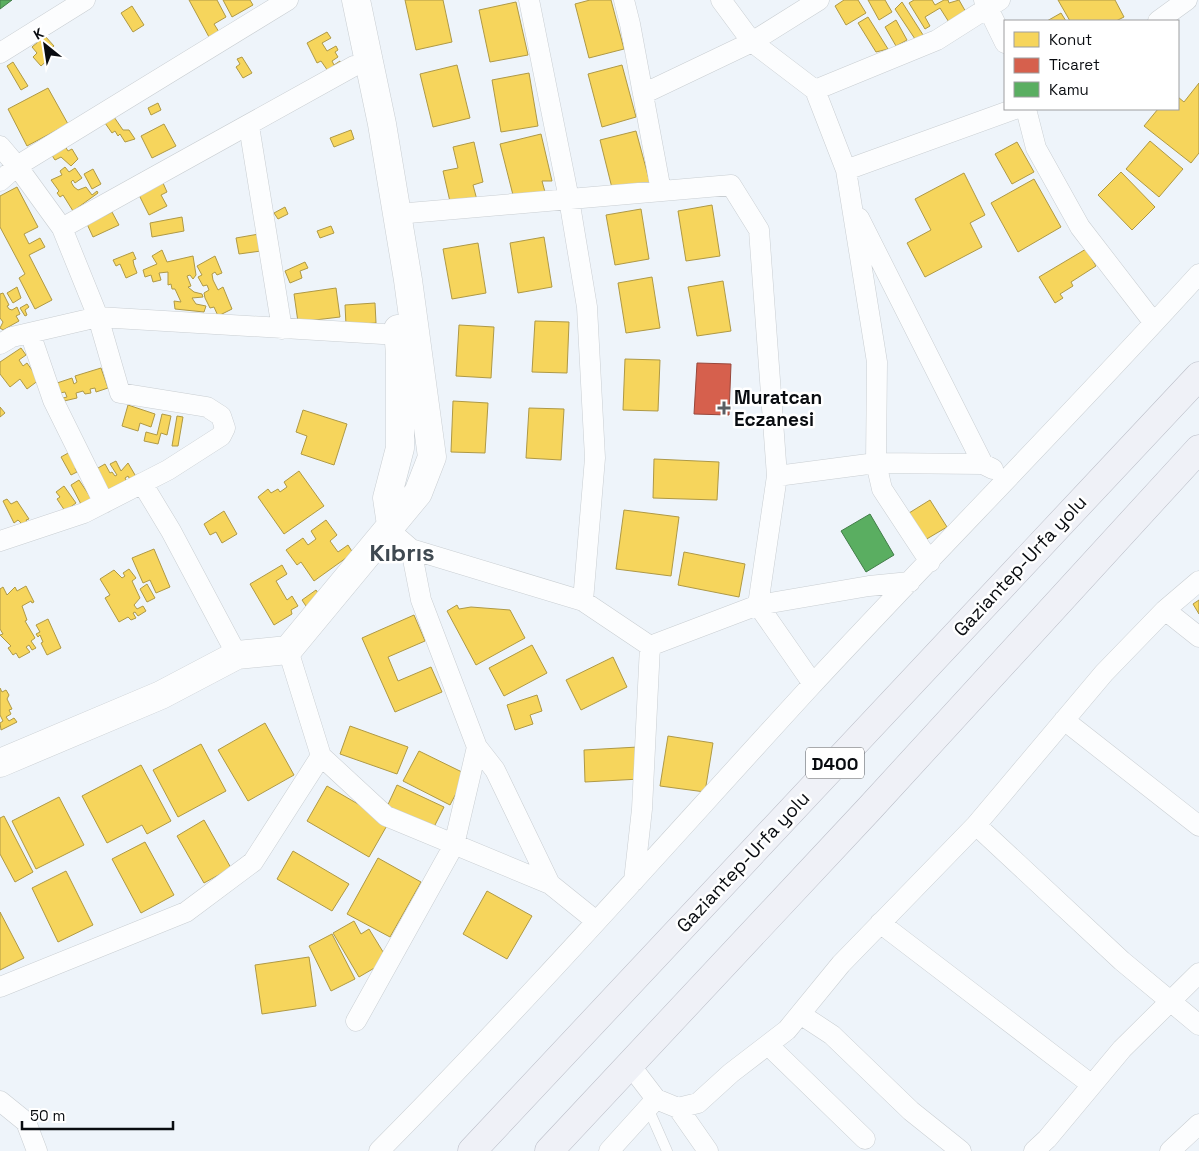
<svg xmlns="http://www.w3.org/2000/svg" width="1199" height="1151" font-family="'Space Grotesk',sans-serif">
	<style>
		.homes { fill: #f6d55c; stroke: #af9945 }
		.shops { fill: #d6604d; stroke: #98473b }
		.public { fill: #5aae61; stroke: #427d49 }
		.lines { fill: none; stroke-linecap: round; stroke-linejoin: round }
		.lane-casing { stroke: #c9ced2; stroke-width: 11 }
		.street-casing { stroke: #c9ced2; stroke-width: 21 }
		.secondary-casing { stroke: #c9ced2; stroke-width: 29 }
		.highway-casing { stroke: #babdc7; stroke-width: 29 }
		.lane { stroke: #fcfdfe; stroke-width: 10 }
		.street { stroke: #fcfdfe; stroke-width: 20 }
		.secondary { stroke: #fcfdfe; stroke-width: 28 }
		.highway { stroke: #eff1f7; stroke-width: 28 }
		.poi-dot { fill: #595d62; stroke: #fff; stroke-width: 2 }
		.labels { text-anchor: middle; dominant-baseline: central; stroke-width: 5; stroke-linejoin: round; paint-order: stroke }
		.shield { fill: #fff; stroke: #535558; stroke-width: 1 }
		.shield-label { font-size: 18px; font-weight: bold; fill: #090c10 }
		.poi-label { font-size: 19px; font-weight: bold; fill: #090c10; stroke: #fff; text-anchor: start }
		.street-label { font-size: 19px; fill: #090c10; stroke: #fff }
		.district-label { font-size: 24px; font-weight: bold; fill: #3f4951; stroke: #fff }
	</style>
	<rect width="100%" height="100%" fill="#eef4fa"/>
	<path class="homes" d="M189 0H217L226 17 214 24 219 32 209 37Z
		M223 0H250L253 5 232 17Z
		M405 0H443L452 42 416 50Z
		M590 0H611L624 49 589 58 575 4Z
		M844 0H858L866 13 846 25 835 6Z
		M868 0H885L892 12 879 20Z
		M914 0H932L935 5 944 0H948L949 3 959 0 967 14 952 27 940 8 925 17 930 26 925 29 909 3Z
		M1058 0H1115L1124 17 1116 21H1070Z
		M516 2 528 55 490 62 479 10Z
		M902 2 925 38 917 42 895 9Z
		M132 6 144 25 133 32 121 13Z
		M1061 13 1066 21H1047Z
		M868 17 888 49 876 52 858 23Z
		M896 20 907 40 896 46 885 27Z
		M327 32 331 38 322 43 327 51 336 46 338 50 335 52 338 57 332 61 334 65 340 61 341 64 328 71 321 61 317 63 307 43Z
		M45 36 54 46 46 52 51 57 41 66 33 57 37 53 32 47Z
		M242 57 252 73 243 78 236 67 240 64 237 59Z
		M13 62 28 86 21 90 7 66Z
		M457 65 470 118 433 127 420 74Z
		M622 65 636 117 602 127 588 74Z
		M529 73 538 126 501 132 492 80Z
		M1199 83V153L1191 163 1144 126 1158 109H1178V97L1184 102Z
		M48 88 68 124 27 146 8 109Z
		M158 103 161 110 151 115 148 108Z
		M114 117 123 130H129L135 139 125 142 120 134 118 136 115 131 112 133 105 123Z
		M164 124 176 146 152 158 141 136Z
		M351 130 354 139 334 147 330 138Z
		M636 131 650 183 613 192 600 140Z
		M541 134 552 181H542L545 192 514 199 500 144Z
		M1150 141 1183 169 1159 197 1126 169Z
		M474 142 483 182 473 185 477 200 451 206 443 171 458 168 453 147Z
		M1017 142 1034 172 1012 184 995 154Z
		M65 146 68 151 72 149 78 159 71 166 61 157 55 160 51 154Z
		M65 167 69 172 75 168 82 178 75 183 73 180 71 182 74 187 78 190 86 187 92 195 97 191 98 193 73 211 63 195 60 197 57 193 59 191 51 180 62 175 60 171Z
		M93 169 101 184 92 189 84 174Z
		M1121 172 1155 207 1132 230 1098 195Z
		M964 173 985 215 970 223 982 247 925 277 907 243 931 230 915 199Z
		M1034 179 1061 227 1018 252 991 203Z
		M163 183 167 192 161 195 167 206 149 215 139 195Z
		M17 187 38 227 24 234 29 244 40 238 45 247 29 255 52 300 35 309 19 278 25 274 0 227V196Z
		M712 205 720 256 686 261 678 211Z
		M285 207 288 214 278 219 274 213Z
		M641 209 649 259 615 265 606 215Z
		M112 212 119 225 93 237 87 224Z
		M182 217 184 231 152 237 150 223Z
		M331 226 334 233 320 238 317 231Z
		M259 234 261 251 239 254 236 238Z
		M544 237 552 287 518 293 510 243Z
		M478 243 486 293 452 299 443 249Z
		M1086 249 1096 266 1071 282 1073 286 1060 294 1063 298 1055 303 1039 277Z
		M162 250 167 262 193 256 196 275 193 279 190 275 187 276 191 286 188 287 194 292 202 294 203 297 192 298 196 304 206 306 204 312 175 309 174 301 181 302 175 289H172L171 284 168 285V272L159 273 161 280 153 282 151 275 145 277 143 270 157 264 152 256Z
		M133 252 136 259 133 260 134 265 137 273 126 278 120 264 116 266 113 260Z
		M215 256 222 273 217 275 215 272 212 274 213 280 218 290 223 287 232 309 218 316 214 307 210 308 205 298 204 293 209 290 207 285 203 286 198 277 202 275 197 266Z
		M305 262 308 268 300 271 302 278 290 283 285 271Z
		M652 277 660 328 626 333 618 283Z
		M723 281 731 331 697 336 688 287Z
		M17 287 21 298 13 303 7 293Z
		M336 288 340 317 298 322 294 294Z
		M3 293 9 305 7 306 9 309 12 310 17 307 20 314 16 316 19 321 3 330 0 328 3 322 0 318V294Z
		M375 303 376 323 346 325 345 305Z
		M27 304 29 307 25 310 27 315 25 316 20 308Z
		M535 321 569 322 567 373 532 372Z
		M459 325 494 327 491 378 456 376Z
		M21 348 26 355 19 360 23 366 27 363 39 380 27 389 20 379 10 387 0 374V362Z
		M625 359 660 360 658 411 623 410Z
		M101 368 108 388 96 392 95 388 90 389 91 393 85 394 83 391 76 393 77 398 64 401 63 398 67 397 65 392 60 393 57 383 72 378 74 384 77 382 75 376Z
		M453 401 488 403 485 453 451 452Z
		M128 405 155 414 151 427 140 423 138 431 122 426Z
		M0 407 5 413 0 417Z
		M529 408 564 409 561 460 526 458Z
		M303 410 347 424 334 465 301 454 307 436 296 432Z
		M162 414 171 416 167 435 161 433 158 444 144 441 146 432 157 435Z
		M177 416 183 417 178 446H172Z
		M70 452 79 466 75 468 77 472 71 475 61 457Z
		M654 459 719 462 717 500 653 498Z
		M116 461 121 471 128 463 138 480 133 485 128 476 125 478 129 486 107 499 91 472 105 464 110 473 112 472 115 476 117 475 110 464Z
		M299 471 324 506 284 534 258 497 268 489 271 493 278 489 280 492 287 487 284 482Z
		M79 480 93 501 83 508 71 485Z
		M64 486 76 503 65 511 57 499 60 497 56 492Z
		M7 499 11 504 17 501 29 519 26 520 28 523 24 526 18 520 14 523 3 501Z
		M930 500 947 527 925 540 909 513Z
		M624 510 679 517 671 576 616 569Z
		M224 511 237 534 222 543 216 532 210 535 204 524Z
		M326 520 337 535 330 541 338 552 348 545 353 553 314 581 301 562 297 565 286 550 303 538 308 545 316 539 311 531Z
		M154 549 170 587 156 593 150 580 143 583 132 558Z
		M684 552 745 564 739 597 678 585Z
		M282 565 287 574 276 581 287 600 292 596 298 606 291 610 292 614 274 625 250 584Z
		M129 569 136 578 132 581 140 598 134 605 137 609 143 606 146 611 138 616 135 612 133 613 136 618 131 620 128 617 119 622 105 598 110 595 100 579 114 570 122 578 125 576 123 573Z
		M147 584 155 598 147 602 140 589Z
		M26 586 34 602 32 603 31 601 22 606 27 620 25 621 35 638 31 641 36 648 32 650 29 645 26 647 30 652 19 658 16 653 13 655 8 648 11 646 0 635 3 634 0 629V589L3 587 7 595 15 587 17 591Z
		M316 590 322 599 308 609 302 600Z
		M1199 600V614L1193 604Z
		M457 605 459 609 471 607 510 610 525 638 476 665 447 611Z
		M414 615 425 641 388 657 398 681 431 667 442 692 395 712 362 638Z
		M48 619 61 648 47 655 41 643 43 642 40 635 38 637 36 634 40 632 36 625Z
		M532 645 547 673 504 696 489 668Z
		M613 657 627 687 581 710 566 680Z
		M0 688 2 692 6 690 9 695 7 699 12 709 9 710 11 714 6 717 9 721 14 718 17 722 1 730 0 723 3 721 0 715Z
		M537 695 542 711 530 715 533 724 515 730 507 705Z
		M265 723 294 775 248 801 218 750Z
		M350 726 408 747 397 774 340 754Z
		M668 736 713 743 705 792 660 786Z
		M201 744 226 791 178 817 153 770Z
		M638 747 640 779 585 782 584 750Z
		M419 751 466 774 450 805 403 781Z
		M141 765 171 821 147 834 142 825 107 843 82 796Z
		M397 785 444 807 431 833 385 811Z
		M327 786 389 822 369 857 307 821Z
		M59 797 84 845 36 869 12 821Z
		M4 816 33 872 15 882 0 854V818Z
		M204 820 231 868 204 883 177 836Z
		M145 842 174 895 141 913 112 859Z
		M293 851 349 884 332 911 277 879Z
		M378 858 421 882 390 937 347 914Z
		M66 871 93 925 58 942 32 888Z
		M487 891 532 916 507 959 463 934Z
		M0 912 24 958 0 970Z
		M354 921 361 934 369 929 388 960 359 977 333 933Z
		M332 934 355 979 331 991 309 946Z
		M309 957 316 1006 262 1014 255 965Z"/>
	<path class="shops" d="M697 363 731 364 729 415 694 414Z"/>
	<path class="public" d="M0 0H12L0 9Z
		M870 514 894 555 866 572 841 531Z"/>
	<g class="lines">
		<defs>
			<path id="lane" d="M648 1108 667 1151"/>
			<path id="street" d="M529 0 569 199 587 307 595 458 583 601
				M624 0 630 24 661 191
				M721 0 752 42 815 90 846 170 877 362 876 463 882 489 930 562
				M984 0 1005 43
				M1158 21 1187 0
				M0 53 85 0
				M815 90 937 40 1000 0
				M643 94 752 42 819 0
				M1026 109 1036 148 1080 227 1154 323
				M249 126 282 329
				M0 146 17 166 62 228 98 317 120 393 207 407 221 416 225 428 221 436 168 470 84 513 0 541
				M846 170 1015 109
				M0 181 17 166 288 0
				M397 214 731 185 759 230 777 476 758 605 813 684
				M859 218 983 464
				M62 228 354 66
				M30 333 53 400 104 503
				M0 344 12 337 98 317 399 335
				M777 476 876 463 983 464 993 469
				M142 483 171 531 237 655
				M388 529 411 549 421 600 477 747 495 770 550 884
				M411 549 583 601 650 646 758 605 869 586 910 582
				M1165 610 1199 637
				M1064 720 1199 826
				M321 756 386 816 550 884 596 921
				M976 825 1122 961 1199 1025
				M634 881 642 809 650 646
				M880 923 1092 1085
				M0 987 186 912 253 862 321 756 288 650
				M800 1014 832 1035 911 1111 961 1151
				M356 1021 454 845 477 747
				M768 1045 865 1139
				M630 1065 656 1099 678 1108 698 1103 731 1073 787 1030 841 964 976 825 1104 673 1165 610 1199 581
				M0 1101 26 1122 37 1151
				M678 1108 708 1151
				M379 1151C528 1001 667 843 810 687 939 548 1072 414 1199 274
				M609 1151 656 1099
				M1034 1151 1047 1139 1122 1049 1199 973
				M1170 1151 1199 1124"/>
			<path id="secondary" d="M391 525 387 498 400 448V355L398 329
				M0 763 161 695 237 655 288 650 418 493 432 457 408 280 382 124 356 0"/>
			<path id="highway" d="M472 1151 1199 376
				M549 1151 870 808 1199 449"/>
		</defs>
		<use href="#lane" class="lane-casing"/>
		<use href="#street" class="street-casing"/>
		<use href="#secondary" class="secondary-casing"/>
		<use href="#highway" class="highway-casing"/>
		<use href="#lane" class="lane"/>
		<use href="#street" class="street"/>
		<use href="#secondary" class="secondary"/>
		<use href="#highway" class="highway"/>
	</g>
	<path class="poi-dot" d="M721.5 400.5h5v5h5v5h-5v5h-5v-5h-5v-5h5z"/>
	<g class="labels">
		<rect class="shield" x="806" y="747.5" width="58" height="31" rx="4"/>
		<g class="shield-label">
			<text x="835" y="763">D400</text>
		</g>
		<g class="poi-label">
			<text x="734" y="397">Muratcan<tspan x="734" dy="22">Eczanesi</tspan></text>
		</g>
		<g class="street-label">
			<text transform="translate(1020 566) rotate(-47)">Gaziantep-Urfa yolu</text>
			<text transform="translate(743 862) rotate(-47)">Gaziantep-Urfa yolu</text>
		</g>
		<g class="district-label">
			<text x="402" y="552">Kıbrıs</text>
		</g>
	</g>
	<rect x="1004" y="20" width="175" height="90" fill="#ffffff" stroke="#9d9e9f"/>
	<rect x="1014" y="32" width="25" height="15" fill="#f6d55c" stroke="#9d9e9f"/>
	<text x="1049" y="45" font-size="15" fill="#090c10">Konut</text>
	<rect x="1014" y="58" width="25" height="15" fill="#d6604d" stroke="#9d9e9f"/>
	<text x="1049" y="70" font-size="15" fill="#090c10">Ticaret</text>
	<rect x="1014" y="82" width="25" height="15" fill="#5aae61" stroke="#9d9e9f"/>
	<text x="1049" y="95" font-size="15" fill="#090c10">Kamu</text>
	<g transform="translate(45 45) rotate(330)" stroke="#ffffff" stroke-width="4" paint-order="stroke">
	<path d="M0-4L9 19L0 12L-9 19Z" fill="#090c10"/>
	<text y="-8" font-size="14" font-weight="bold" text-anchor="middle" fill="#090c10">K</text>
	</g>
	<path d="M22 1121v8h151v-8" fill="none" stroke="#090c10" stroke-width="2.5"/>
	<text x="30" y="1121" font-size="15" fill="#090c10" stroke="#ffffff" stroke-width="4" paint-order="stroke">50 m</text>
</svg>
